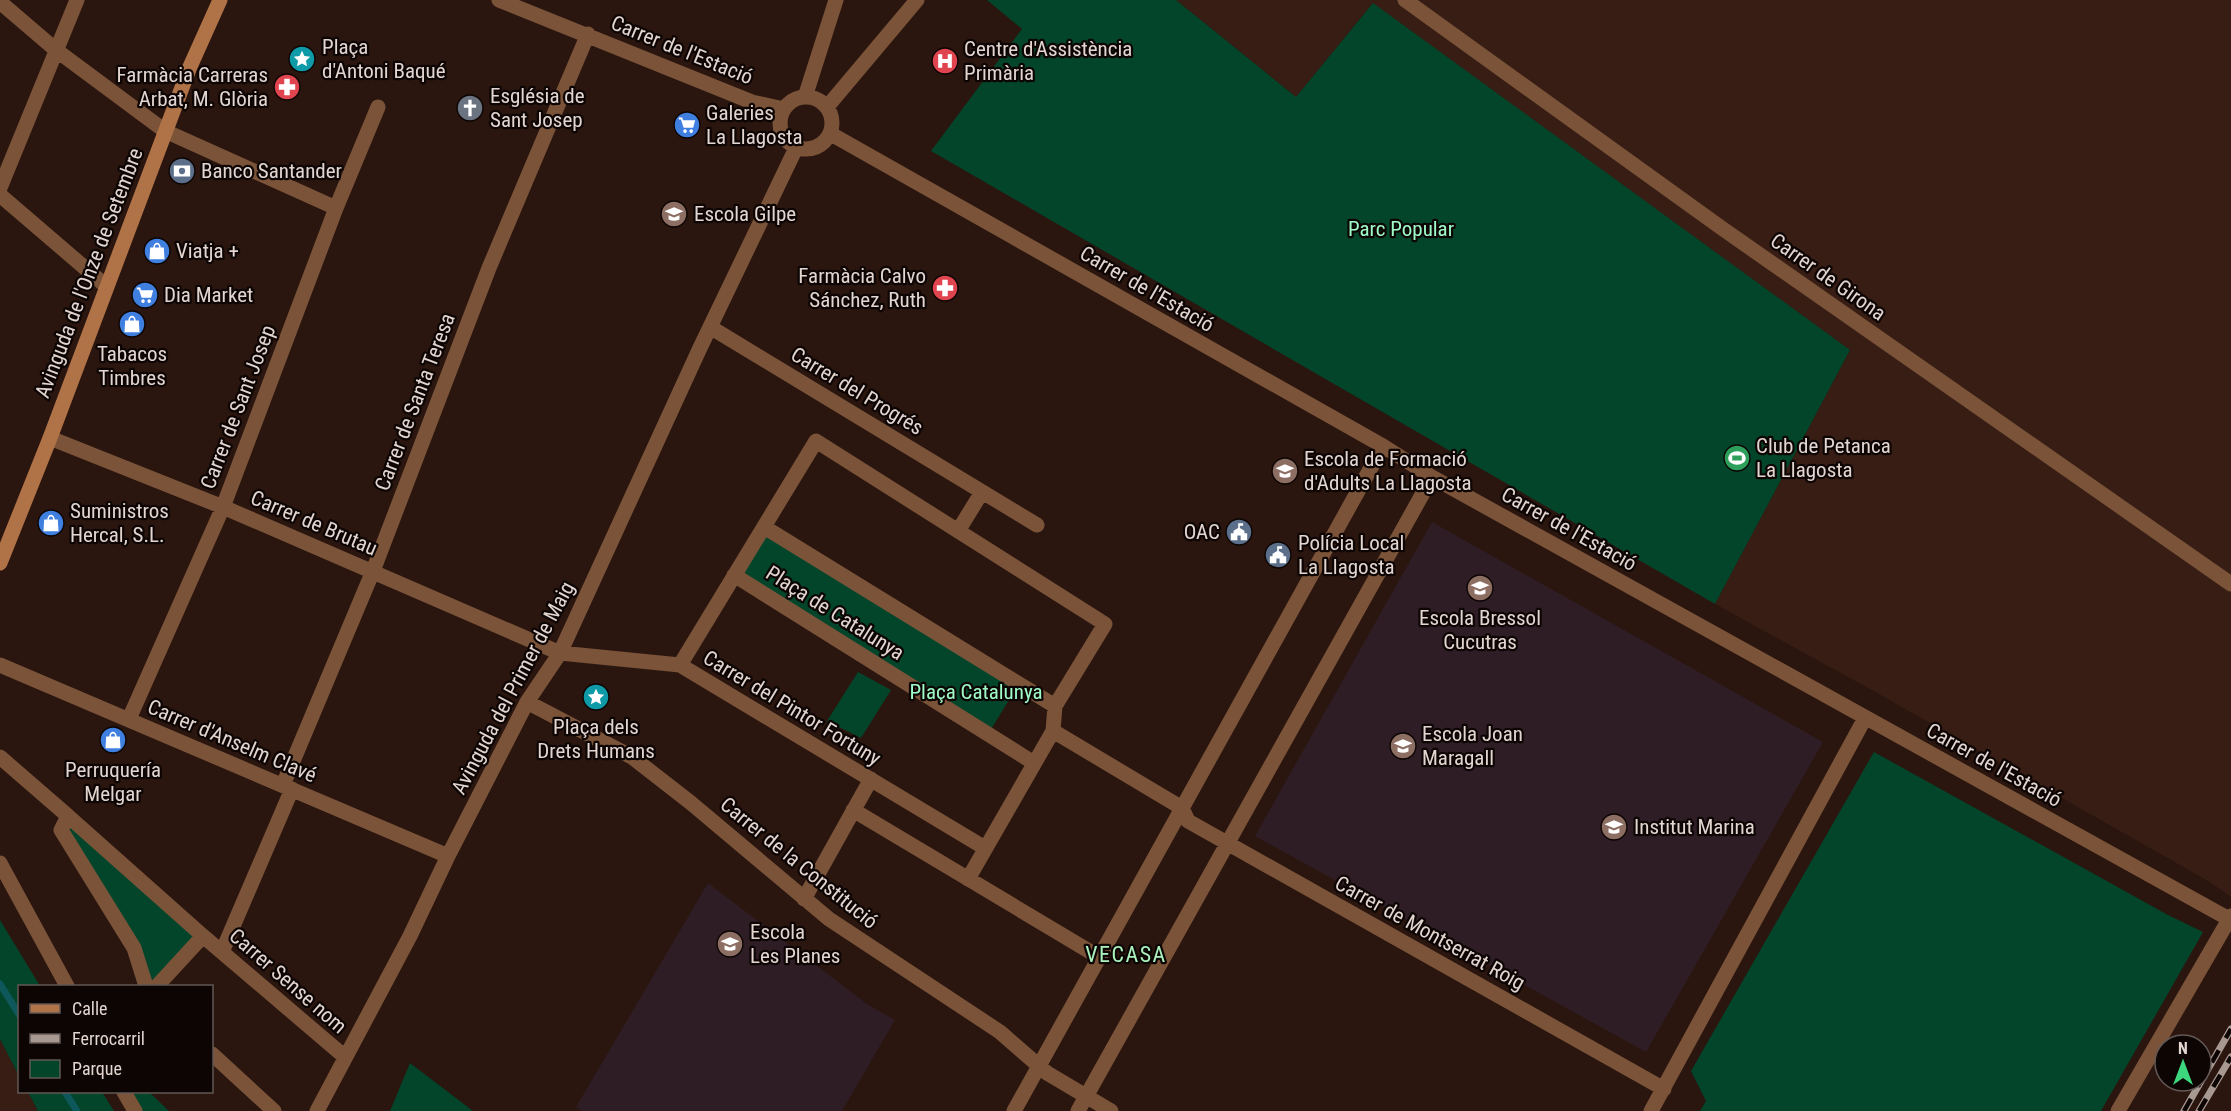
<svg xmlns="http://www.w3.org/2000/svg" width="2231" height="1111" font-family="'Roboto Condensed',sans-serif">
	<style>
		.built { fill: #371d13 }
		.education { fill: #2e1d25 }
		.green { fill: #03452a }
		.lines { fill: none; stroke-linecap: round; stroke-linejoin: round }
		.stream { stroke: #0e585c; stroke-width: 7 }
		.minor { stroke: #7a5339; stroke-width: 15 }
		.secondary { stroke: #b07247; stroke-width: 15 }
		.rail-casing { stroke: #a89892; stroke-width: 7 }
		.rail { stroke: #0c0503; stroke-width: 4.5; stroke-dasharray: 14; stroke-linecap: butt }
		.labels { text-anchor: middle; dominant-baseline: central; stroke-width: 4.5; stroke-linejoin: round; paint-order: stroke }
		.poi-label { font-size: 21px; fill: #e3d5d0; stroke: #0c0503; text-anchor: start }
		.street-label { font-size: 21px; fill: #e3d5d0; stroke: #0c0503 }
		.park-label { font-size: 21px; fill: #9ffbc7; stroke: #0c0503 }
		.neighbourhood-label { font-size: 22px; letter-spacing: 1.5px; fill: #abf2bf; stroke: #0c0503 }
	</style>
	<rect width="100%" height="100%" fill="#2a160f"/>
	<path class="built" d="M1176 0H2231V897L2208 881 1870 689 1715 604 1850 350 1372 4 1296 97Z
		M0 1039 19 1076 20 1092H28L38 1111H0Z"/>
	<path class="education" d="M1432 522 1823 742 1646 1052 1255 836Z
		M708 883 867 1004 895 1020 842 1111H582L576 1107Z"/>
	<path class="green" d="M987 0H1176L1296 97 1373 3 1850 350 1715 604 931 151 1022 29Z
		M764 527 1019 684 988 734 734 575Z
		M858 672 891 690 861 738 827 721Z
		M1874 752 2168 915 2203 932 2101 1111H1700L1706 1101 1691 1071Z
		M68 816 203 936 146 986 134 948 61 830Z
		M0 920 40 986H20L19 1076 0 1039Z
		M410 1063 473 1111H390Z
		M28 1092H102L114 1111H38Z
		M128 1092H149L169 1111H139Z"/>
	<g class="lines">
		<path class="stream" d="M0 984 20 1016
			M65 1092 77 1111"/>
		<path class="minor" d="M499 0 752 102 784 109
			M1405 0 1723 229 2231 584
			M0 2 56 50 165 131 336 208
			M780 123a26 26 0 1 1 52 0a26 26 0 1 1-52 0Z
			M805 97 836 0
			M827 107 917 0
			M831 134 1383 446 1432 477 2229 919
			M0 188 77 0
			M0 195 106 286
			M710 327 1037 525
			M50 438 223 507 560 653 680 665 985 848
			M764 527 1055 706
			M958 531 982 492
			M734 575 1034 763
			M0 665 448 856
			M680 665 816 441 1105 624 1055 706 1053 731 968 879
			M527 702 632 757 691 803 829 919 1000 1032 1047 1073 1111 1111
			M129 719 223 507 336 208 378 107
			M1053 731 1182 808 1188 821 1664 1089
			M0 757 68 816
			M283 785 373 571 489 268 588 34
			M853 810 1099 957
			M0 863 67 986
			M804 899 871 779
			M203 936 345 1057
			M222 952 292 789
			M146 986 134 948 61 830 68 816 203 936 157 986
			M212 1054 274 1111
			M124 1092 135 1111
			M317 1111 410 936 448 856 527 702 560 653 699 350 796 148
			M1014 1111 1383 446
			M1078 1111 1432 477
			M1651 1111 1865 718
			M2118 1111 2231 916"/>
		<path class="secondary" d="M0 563 50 438 189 69 220 0"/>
		<defs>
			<path id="rail" d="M2184 1111 2231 1029
				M2199 1111 2231 1057"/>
		</defs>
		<use href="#rail" class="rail-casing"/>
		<use href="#rail" class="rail"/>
	</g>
	<defs>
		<symbol id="sight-disc" viewBox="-11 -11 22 22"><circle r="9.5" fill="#0f9aa8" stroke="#0c0503"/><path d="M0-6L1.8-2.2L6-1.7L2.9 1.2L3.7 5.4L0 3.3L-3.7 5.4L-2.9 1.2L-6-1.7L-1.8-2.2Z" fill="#fff"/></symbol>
		<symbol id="hospital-disc" viewBox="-11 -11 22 22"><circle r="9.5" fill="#e0444e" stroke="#0c0503"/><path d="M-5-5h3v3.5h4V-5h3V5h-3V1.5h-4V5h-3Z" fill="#fff"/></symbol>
		<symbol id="pharmacy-disc" viewBox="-11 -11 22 22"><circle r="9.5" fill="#e0444e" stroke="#0c0503"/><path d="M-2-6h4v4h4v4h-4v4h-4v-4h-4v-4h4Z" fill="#fff"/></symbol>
		<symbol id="church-disc" viewBox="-11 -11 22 22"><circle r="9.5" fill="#6b7280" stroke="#0c0503"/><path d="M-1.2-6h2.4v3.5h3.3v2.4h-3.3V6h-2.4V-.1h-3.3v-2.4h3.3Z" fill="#fff"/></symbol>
		<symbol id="supermarket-disc" viewBox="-11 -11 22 22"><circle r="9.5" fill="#3f7fe0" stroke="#0c0503"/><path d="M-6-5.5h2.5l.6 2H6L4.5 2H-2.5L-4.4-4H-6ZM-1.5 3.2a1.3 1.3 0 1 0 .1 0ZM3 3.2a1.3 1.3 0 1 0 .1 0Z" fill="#fff"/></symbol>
		<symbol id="bank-disc" viewBox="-11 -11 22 22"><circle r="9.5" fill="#5c6f8a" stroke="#0c0503"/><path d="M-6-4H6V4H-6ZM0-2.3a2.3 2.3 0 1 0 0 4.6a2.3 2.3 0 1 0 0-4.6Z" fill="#fff"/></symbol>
		<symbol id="school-disc" viewBox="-11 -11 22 22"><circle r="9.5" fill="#8d6e63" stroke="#0c0503"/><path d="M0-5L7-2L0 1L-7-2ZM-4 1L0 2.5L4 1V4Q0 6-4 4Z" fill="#fff"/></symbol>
		<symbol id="shop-disc" viewBox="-11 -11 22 22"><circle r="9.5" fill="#3f7fe0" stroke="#0c0503"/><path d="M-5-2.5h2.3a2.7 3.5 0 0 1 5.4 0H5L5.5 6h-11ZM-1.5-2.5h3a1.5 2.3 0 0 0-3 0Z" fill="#fff"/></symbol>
		<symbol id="stadium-disc" viewBox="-11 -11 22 22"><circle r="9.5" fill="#2e9e5b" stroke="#0c0503"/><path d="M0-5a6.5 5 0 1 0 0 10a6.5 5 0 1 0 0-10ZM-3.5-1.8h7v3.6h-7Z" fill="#fff"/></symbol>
		<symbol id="university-disc" viewBox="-11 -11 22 22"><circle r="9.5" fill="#8d6e63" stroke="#0c0503"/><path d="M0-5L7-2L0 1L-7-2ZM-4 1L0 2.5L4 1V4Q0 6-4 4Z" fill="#fff"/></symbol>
		<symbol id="civic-disc" viewBox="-11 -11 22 22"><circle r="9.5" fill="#5c6f8a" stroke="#0c0503"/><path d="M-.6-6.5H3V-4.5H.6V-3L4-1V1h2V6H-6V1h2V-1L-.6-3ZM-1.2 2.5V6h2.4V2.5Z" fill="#fff"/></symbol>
	</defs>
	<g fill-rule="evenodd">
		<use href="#sight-disc" x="287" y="44" width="30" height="30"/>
		<use href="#hospital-disc" x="930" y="46" width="30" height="30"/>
		<use href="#pharmacy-disc" x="272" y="72" width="30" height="30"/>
		<use href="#church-disc" x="455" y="93" width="30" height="30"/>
		<use href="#supermarket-disc" x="672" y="110" width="30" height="30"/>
		<use href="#bank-disc" x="167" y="156" width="30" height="30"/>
		<use href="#school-disc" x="659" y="199" width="30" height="30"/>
		<use href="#shop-disc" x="142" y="236" width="30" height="30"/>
		<use href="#pharmacy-disc" x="930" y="273" width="30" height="30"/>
		<use href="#supermarket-disc" x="130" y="280" width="30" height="30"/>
		<use href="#shop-disc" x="117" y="309" width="30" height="30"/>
		<use href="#stadium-disc" x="1722" y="443" width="30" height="30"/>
		<use href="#university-disc" x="1270" y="456" width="30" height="30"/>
		<use href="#shop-disc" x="36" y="508" width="30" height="30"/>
		<use href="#civic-disc" x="1224" y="517" width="30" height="30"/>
		<use href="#civic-disc" x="1263" y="540" width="30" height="30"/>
		<use href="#school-disc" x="1465" y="573" width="30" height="30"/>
		<use href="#sight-disc" x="581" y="682" width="30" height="30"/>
		<use href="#shop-disc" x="98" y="725" width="30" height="30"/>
		<use href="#school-disc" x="1388" y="731" width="30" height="30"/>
		<use href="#school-disc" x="1599" y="812" width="30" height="30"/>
		<use href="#school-disc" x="715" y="929" width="30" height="30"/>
	</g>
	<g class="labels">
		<g class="poi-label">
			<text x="322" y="47">Plaça<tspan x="322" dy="24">d'Antoni Baqué</tspan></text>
			<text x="964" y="49">Centre d'Assistència<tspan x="964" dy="24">Primària</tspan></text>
			<text x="268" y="75" text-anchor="end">Farmàcia Carreras<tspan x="268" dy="24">Arbat, M. Glòria</tspan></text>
			<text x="490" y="96">Església de<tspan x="490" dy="24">Sant Josep</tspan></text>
			<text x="706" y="113">Galeries<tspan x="706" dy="24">La Llagosta</tspan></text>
			<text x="201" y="171">Banco Santander</text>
			<text x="694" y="214">Escola Gilpe</text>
			<text x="176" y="251">Viatja +</text>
			<text x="926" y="276" text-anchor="end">Farmàcia Calvo<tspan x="926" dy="24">Sánchez, Ruth</tspan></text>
			<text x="164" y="295">Dia Market</text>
			<text x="132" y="354" text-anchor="middle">Tabacos<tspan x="132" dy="24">Timbres</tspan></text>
			<text x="1756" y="446">Club de Petanca<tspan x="1756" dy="24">La Llagosta</tspan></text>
			<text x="1304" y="459">Escola de Formació<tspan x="1304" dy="24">d'Adults La Llagosta</tspan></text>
			<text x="70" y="511">Suministros<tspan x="70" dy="24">Hercal, S.L.</tspan></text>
			<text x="1220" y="532" text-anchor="end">OAC</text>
			<text x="1298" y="543">Polícia Local<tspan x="1298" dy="24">La Llagosta</tspan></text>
			<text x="1480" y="618" text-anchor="middle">Escola Bressol<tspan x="1480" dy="24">Cucutras</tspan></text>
			<text x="596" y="727" text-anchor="middle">Plaça dels<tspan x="596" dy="24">Drets Humans</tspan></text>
			<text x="1422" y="734">Escola Joan<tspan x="1422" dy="24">Maragall</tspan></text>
			<text x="113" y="770" text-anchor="middle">Perruquería<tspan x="113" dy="24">Melgar</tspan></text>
			<text x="1634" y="827">Institut Marina</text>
			<text x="750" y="932">Escola<tspan x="750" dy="24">Les Planes</tspan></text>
		</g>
		<g class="street-label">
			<text transform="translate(682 50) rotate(22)">Carrer de l'Estació</text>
			<text transform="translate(89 273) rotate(-69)">Avinguda de l'Onze de Setembre</text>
			<text transform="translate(1828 277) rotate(35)">Carrer de Girona</text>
			<text transform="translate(1147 289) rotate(30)">Carrer de l'Estació</text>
			<text transform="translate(857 391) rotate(31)">Carrer del Progrés</text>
			<text transform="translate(415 402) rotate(-69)">Carrer de Santa Teresa</text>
			<text transform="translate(238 407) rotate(-69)">Carrer de Sant Josep</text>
			<text transform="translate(314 523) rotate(23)">Carrer de Brutau</text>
			<text transform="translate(1569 529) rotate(29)">Carrer de l'Estació</text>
			<text transform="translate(835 613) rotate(32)">Plaça de Catalunya</text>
			<text transform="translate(513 688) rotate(-62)">Avinguda del Primer de Maig</text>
			<text transform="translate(792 708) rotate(31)">Carrer del Pintor Fortuny</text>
			<text transform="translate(232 741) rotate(23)">Carrer d'Anselm Clavé</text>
			<text transform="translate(1994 765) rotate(29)">Carrer de l'Estació</text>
			<text transform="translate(799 863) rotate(39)">Carrer de la Constitució</text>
			<text transform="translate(1430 933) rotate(29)">Carrer de Montserrat Roig</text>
			<text transform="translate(288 981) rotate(41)">Carrer Sense nom</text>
		</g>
		<g class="park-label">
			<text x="1401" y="229">Parc Popular</text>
			<text x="976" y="692">Plaça Catalunya</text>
		</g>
		<g class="neighbourhood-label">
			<text x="1126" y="954">VECASA</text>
		</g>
	</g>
	<rect x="18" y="985" width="195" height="108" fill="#0c0503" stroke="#625855" stroke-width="1.5"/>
	<rect x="30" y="1004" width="30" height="9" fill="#b07247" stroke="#625855" stroke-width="1.5"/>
	<text x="72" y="1015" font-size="18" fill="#e3d5d0">Calle</text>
	<rect x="30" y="1034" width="30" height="9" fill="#a89892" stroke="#625855" stroke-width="1.5"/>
	<text x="72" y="1045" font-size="18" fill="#e3d5d0">Ferrocarril</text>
	<rect x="30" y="1060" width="30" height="18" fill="#03452a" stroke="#625855" stroke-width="1.5"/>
	<text x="72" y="1075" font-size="18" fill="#e3d5d0">Parque</text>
	<g transform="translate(2183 1063)"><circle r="28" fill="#0c0503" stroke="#625855" stroke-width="1.5"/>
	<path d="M0-4.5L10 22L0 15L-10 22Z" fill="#3dd77e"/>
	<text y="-9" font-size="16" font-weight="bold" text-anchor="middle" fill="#e3d5d0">N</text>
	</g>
</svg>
